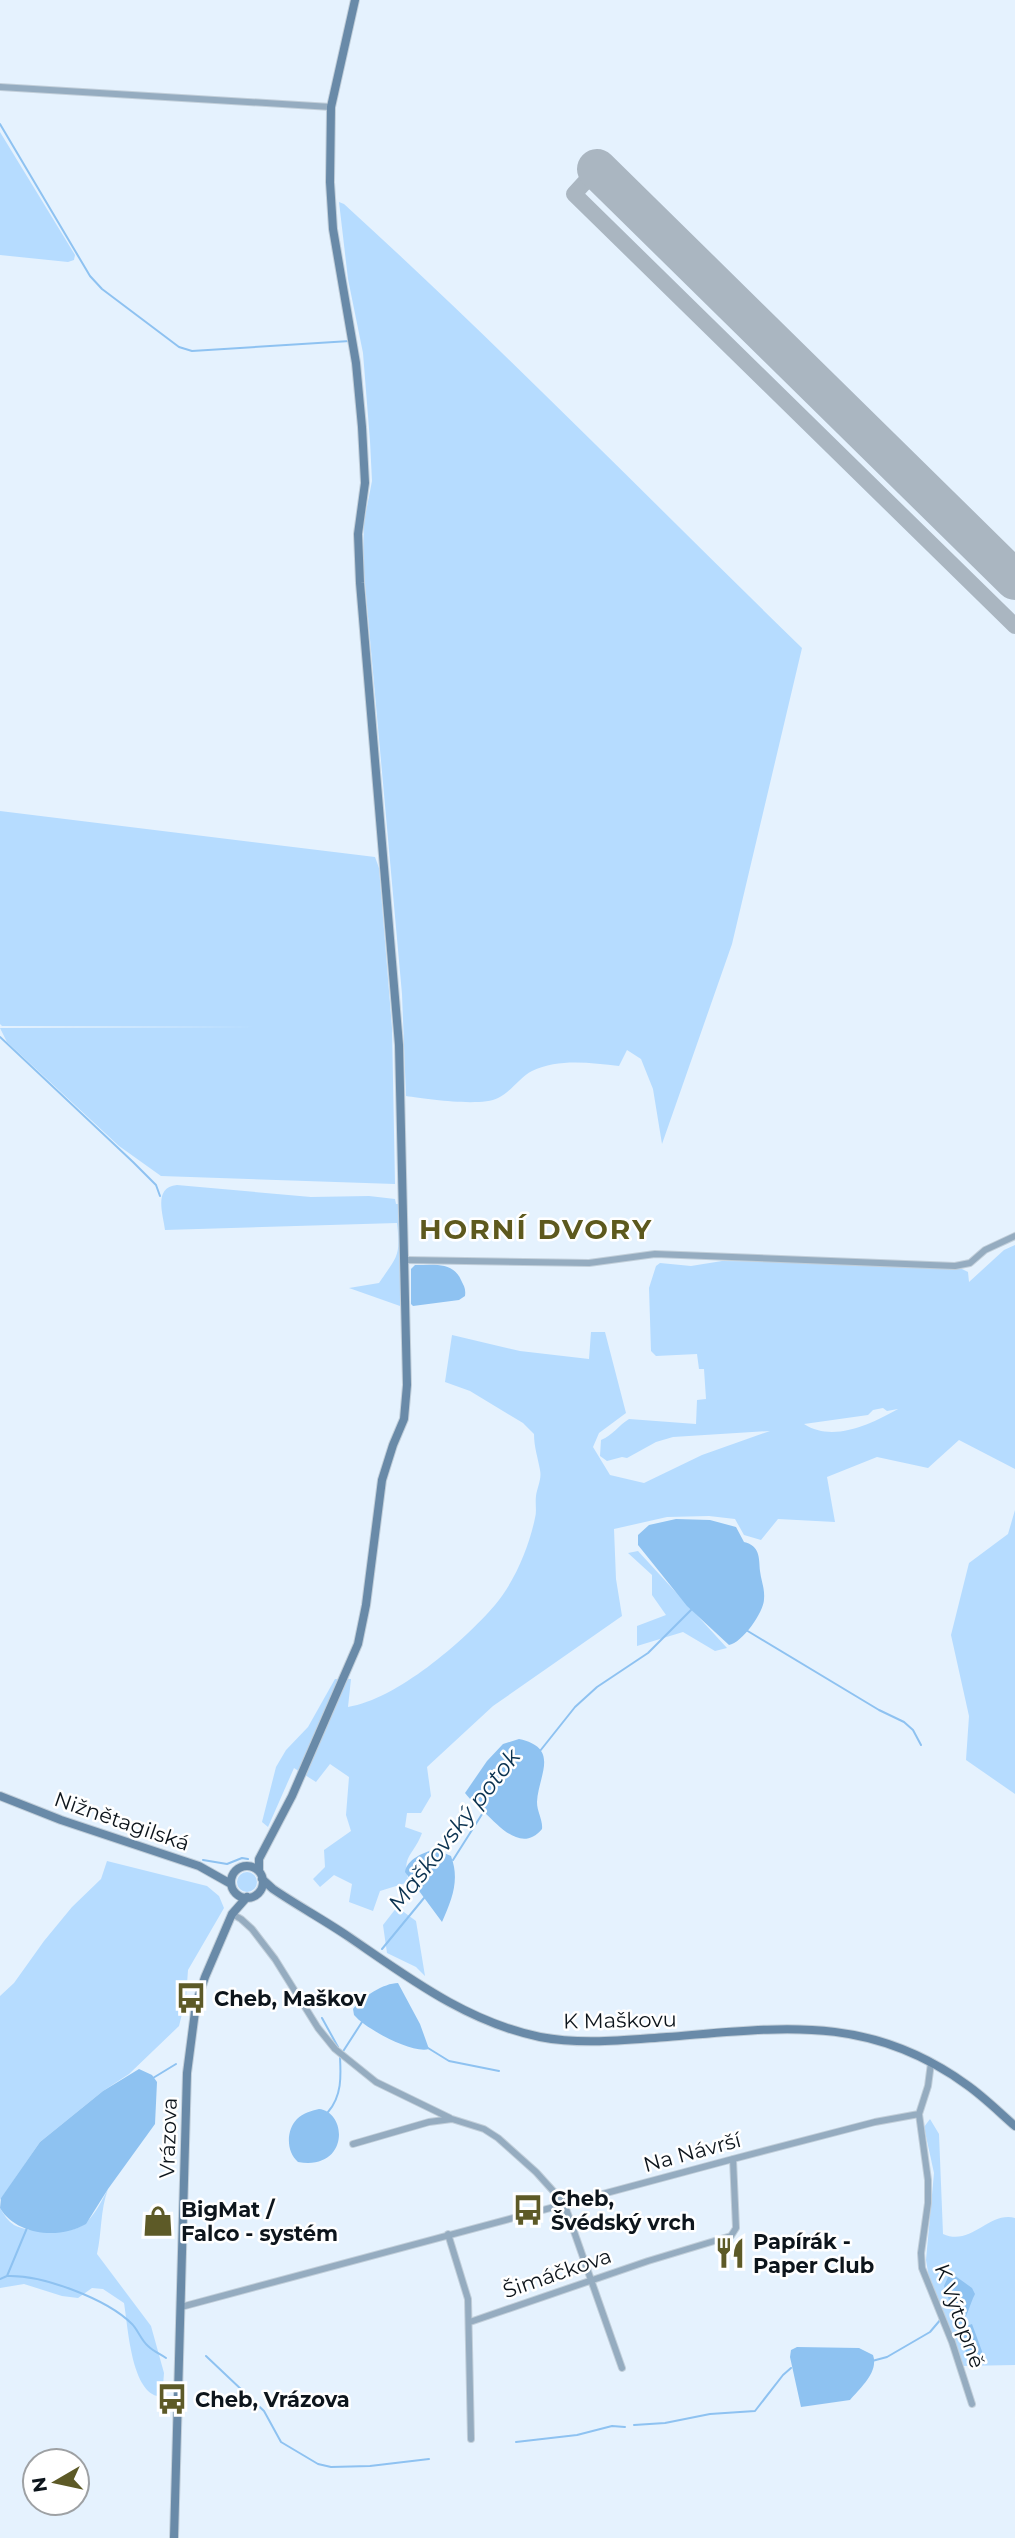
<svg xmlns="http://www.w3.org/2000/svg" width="1015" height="2538" font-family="Montserrat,sans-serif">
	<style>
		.green { fill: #b6dcff; fill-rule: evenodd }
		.water { fill: #8ec2f1 }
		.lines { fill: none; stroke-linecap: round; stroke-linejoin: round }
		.stream { stroke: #8ec2f1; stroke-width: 2 }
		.taxiway { stroke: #aab6c1; stroke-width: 16 }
		.runway { stroke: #aab6c1; stroke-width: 40 }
		.street-casing { stroke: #c2cfda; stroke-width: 8 }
		.secondary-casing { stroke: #c2cfda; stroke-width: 10 }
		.street { stroke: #95acc0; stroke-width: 6 }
		.secondary { stroke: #698aa8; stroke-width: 8 }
		.labels { text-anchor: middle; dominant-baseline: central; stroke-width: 5; stroke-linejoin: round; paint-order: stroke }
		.street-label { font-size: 21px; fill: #0d151c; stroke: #fff }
		.poi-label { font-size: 21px; font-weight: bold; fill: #0d151c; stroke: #fff; text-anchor: start }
		.water-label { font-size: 23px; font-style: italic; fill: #0a3250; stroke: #fff }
		.district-label { font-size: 28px; font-weight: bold; letter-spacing: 2px; fill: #5d591e; stroke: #fff }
	</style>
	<rect width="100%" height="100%" fill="#e5f2fe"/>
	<path class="green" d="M0 132 75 255 74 260 68 262 0 255Z
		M339 202 344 204C501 347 650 500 802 648L732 944 662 1144 653 1089 641 1059 627 1050 619 1066C591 1063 559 1058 532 1071 520 1077 511 1092 498 1098 481 1107 426 1099 406 1096L402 994 363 561 364 522 372 481 370 441 363 353 348 279Z
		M0 811 375 857 379 868 392 1028 395 1184 161 1176 119 1146 7 1042 0 1028 282 1027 2 1026 0 1024Z
		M177 1185 311 1197 369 1196 395 1199 396 1204H400V1306L349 1288 379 1283C397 1256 401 1257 397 1223L165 1230C163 1214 153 1187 177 1185Z
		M1015 1245V1469L959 1440 928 1468 877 1457 827 1477 835 1522 778 1519 761 1540 744 1535 735 1519 709 1516 667 1517 614 1529 616 1579 622 1616 493 1706 427 1767 431 1796 421 1813H407L405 1827 422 1833C413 1857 401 1855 409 1882L380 1891 373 1911 349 1902 352 1884 334 1875 320 1887 313 1879 325 1867 324 1850 351 1831 346 1815 349 1777 330 1764 316 1782 294 1768 268 1827 262 1822 276 1767 286 1750 308 1727 335 1679H351L348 1707C397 1699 463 1642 495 1605 515 1581 529 1547 535 1518 537 1511 535 1504 536 1496 537 1488 542 1479 540 1470 538 1458 534 1447 534 1434L523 1423 470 1391 445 1382 452 1335 520 1351 589 1359 591 1332H605L626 1413 599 1433 593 1447 610 1475 644 1483 702 1455 770 1431 673 1437 656 1442 627 1458 622 1457 607 1461 600 1456 601 1440C613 1435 619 1425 629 1419L696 1424 697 1400 706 1399 704 1369H699L697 1354 656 1356 651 1351 649 1288 656 1266 660 1263 691 1266 722 1261 802 1262 960 1268 968 1272 969 1282 1004 1250ZM883 1408 887 1411 898 1409C871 1424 833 1443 804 1424L868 1415 873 1410Z
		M1015 1510V1794L966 1760 969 1716 951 1635 969 1563 1008 1534Z
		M638 1551 727 1648 715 1651 683 1632 637 1646V1626L666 1615 652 1595V1575L628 1553Z
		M107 1861 207 1886 219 1896 224 1908 188 1970 186 1998 179 2026 129 2074 103 2091 40 2142 0 2200V1996L14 1983 44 1941 72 1907 101 1879Z
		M237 1882a10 10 0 1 1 20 0a10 10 0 1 1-20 0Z
		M397 1907 416 1921 425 1976 416 1967 387 1953 383 1925Z
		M930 2119 939 2134 943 2234C971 2247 989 2211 1015 2218V2365L962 2366 929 2278 926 2260 934 2173 924 2127Z
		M108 2189C100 2211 102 2232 97 2254L151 2326 164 2373 163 2386 157 2396C131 2389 128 2326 124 2303L103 2289 92 2288 78 2298 62 2296 24 2284 0 2288V2208C4 2215 8 2221 14 2225 28 2233 70 2235 83 2225 94 2217 101 2202 108 2189Z"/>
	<path class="water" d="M415 1265C432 1265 453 1261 461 1280 464 1286 466 1289 465 1296L459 1300 413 1306 411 1304V1269Z
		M676 1519 710 1520 736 1527 744 1542C760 1546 759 1557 760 1571 761 1580 765 1589 764 1599 764 1612 742 1643 729 1645L687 1606 638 1545V1535L649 1525Z
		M519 1739C561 1748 538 1776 537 1802 537 1812 543 1820 542 1829 522 1853 500 1827 485 1813 478 1806 471 1801 465 1793L487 1761 503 1744Z
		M435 1849 451 1856C460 1880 452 1899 442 1922L405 1872C407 1859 423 1853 435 1849Z
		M398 1983 420 2024 429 2049C412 2054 366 2029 354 2015L353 2009C362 1997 384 1983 398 1983Z
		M139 2069 152 2075 157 2082 155 2124 108 2189 86 2224C59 2240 16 2235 0 2208L1 2198 40 2142 103 2091Z
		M319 2109C348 2112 349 2171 298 2162 286 2152 286 2130 297 2119 303 2113 311 2111 319 2109Z
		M954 2275 972 2288 975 2294C969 2305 968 2319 958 2326L944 2286 948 2277Z
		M972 2324 983 2354 981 2359 978 2360 967 2354 959 2334 961 2328Z
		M797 2347 859 2348 873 2355C879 2372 860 2388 850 2400L801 2407 790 2357 791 2350Z"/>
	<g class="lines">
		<path class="stream" d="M0 124 90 276 102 289 179 347 192 351 350 341
			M0 1037 133 1162 156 1185 160 1196
			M746 1630 879 1710 904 1722 913 1730 921 1745
			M540 1751 575 1707 597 1687 648 1653 691 1610
			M203 1860 227 1864 242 1858 248 1859
			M453 1860 484 1811
			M382 1949 424 1898
			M322 2018 338 2047
			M428 2048 449 2061 499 2071
			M342 2053 362 2022
			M153 2078 176 2064
			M328 2112C342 2096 341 2076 340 2057
			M8 2276C43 2275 107 2299 132 2324 138 2330 141 2340 148 2346 153 2351 160 2354 166 2358
			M0 2279 7 2276 27 2228
			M206 2356 264 2411 281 2442 318 2464 331 2467 370 2466 429 2459
			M872 2361 887 2357 930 2332 941 2319
			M634 2425 665 2423 710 2414 755 2411 783 2375 791 2368
			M516 2442 577 2435 612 2426 625 2427"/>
		<path class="taxiway" d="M597 169 574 194 1015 626"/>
		<path class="runway" d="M597 169 1015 580"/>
		<defs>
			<path id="street" d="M0 87 331 107
				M406 1260 589 1263 655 1254 955 1266 970 1263 985 1250 1015 1236
				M232 1914 241 1919 252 1929 275 1959 318 2028 335 2049 376 2082 450 2118
				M931 2063 928 2086 919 2114 928 2180V2203L921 2253 922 2268 952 2342 972 2404
				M353 2144 429 2122 452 2119 484 2129 498 2138 536 2172 564 2203 622 2368
				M448 2234 468 2299 471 2439
				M181 2307 733 2159 875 2122 919 2114
				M470 2322 648 2261 731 2236 736 2228 733 2159"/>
			<path id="secondary" d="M0 1796 61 1820 199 1866 231 1884
				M231 1882a16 16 0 1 1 32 0a16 16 0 1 1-32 0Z
				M259 1871V1859L292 1796 358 1644 366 1605 382 1480 393 1445 404 1419 407 1385 399 1045 360 583 358 534 365 483 362 427 356 363 333 229 330 182 331 107 355 0
				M262 1879 273 1889C298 1906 324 1920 349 1937 409 1978 467 2022 540 2037 582 2045 624 2040 667 2037 780 2028 868 2013 967 2085 984 2097 999 2112 1015 2126
				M174 2538 187 2073 196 2004 205 1977 232 1914 247 1897"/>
		</defs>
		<use href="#street" class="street-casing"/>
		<use href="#secondary" class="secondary-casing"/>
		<use href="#street" class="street"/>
		<use href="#secondary" class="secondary"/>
	</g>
	<defs>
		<symbol id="bus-bare" viewBox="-9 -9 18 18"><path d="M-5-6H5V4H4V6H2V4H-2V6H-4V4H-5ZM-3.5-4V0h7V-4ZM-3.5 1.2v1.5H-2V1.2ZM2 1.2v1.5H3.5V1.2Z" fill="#5d5a27" stroke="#fff" stroke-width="2.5" paint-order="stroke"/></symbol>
		<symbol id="shop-bare" viewBox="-9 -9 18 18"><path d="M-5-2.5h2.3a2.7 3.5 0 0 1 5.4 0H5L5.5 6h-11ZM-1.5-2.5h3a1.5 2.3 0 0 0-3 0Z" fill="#5d5a27" stroke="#fff" stroke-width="2.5" paint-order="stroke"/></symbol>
		<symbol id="restaurant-bare" viewBox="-9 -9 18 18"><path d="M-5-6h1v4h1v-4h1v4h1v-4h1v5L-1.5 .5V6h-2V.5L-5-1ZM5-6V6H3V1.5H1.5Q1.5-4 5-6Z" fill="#5d5a27" stroke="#fff" stroke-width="2.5" paint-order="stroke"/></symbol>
	</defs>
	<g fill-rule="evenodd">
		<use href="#bus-bare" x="169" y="1976" width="44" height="44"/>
		<use href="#bus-bare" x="506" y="2188" width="44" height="44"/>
		<use href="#shop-bare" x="136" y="2199" width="44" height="44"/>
		<use href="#restaurant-bare" x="708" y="2231" width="44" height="44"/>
		<use href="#bus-bare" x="150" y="2377" width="44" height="44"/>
	</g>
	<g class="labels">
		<g class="street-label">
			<text transform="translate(122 1821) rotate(19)">Nižnětagilská</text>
			<text transform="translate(620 2020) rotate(-1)">K Maškovu</text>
			<text transform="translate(168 2138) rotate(-88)">Vrázova</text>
			<text transform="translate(692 2152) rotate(-15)">Na Návrší</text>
			<text transform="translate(557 2273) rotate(-19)">Šimáčkova</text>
			<text transform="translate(960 2316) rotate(70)">K Výtopně</text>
		</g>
		<g class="poi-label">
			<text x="214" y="1998">Cheb, Maškov</text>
			<text x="551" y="2198">Cheb,<tspan x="551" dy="24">Švédský vrch</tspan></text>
			<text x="181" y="2209">BigMat /<tspan x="181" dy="24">Falco - systém</tspan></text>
			<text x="753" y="2241">Papírák -<tspan x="753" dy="24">Paper Club</tspan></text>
			<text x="195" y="2399">Cheb, Vrázova</text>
		</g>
		<g class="water-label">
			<text transform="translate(454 1830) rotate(-52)">Maškovský potok</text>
		</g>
		<g class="district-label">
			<text x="536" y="1229">HORNÍ DVORY</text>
		</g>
	</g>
	<g transform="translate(56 2482) rotate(261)"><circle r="33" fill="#ffffff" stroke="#9ea1a4" stroke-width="2"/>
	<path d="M0-5L12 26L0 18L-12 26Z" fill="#5d5a27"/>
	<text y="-10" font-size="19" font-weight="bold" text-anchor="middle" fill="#0d151c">N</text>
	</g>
</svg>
